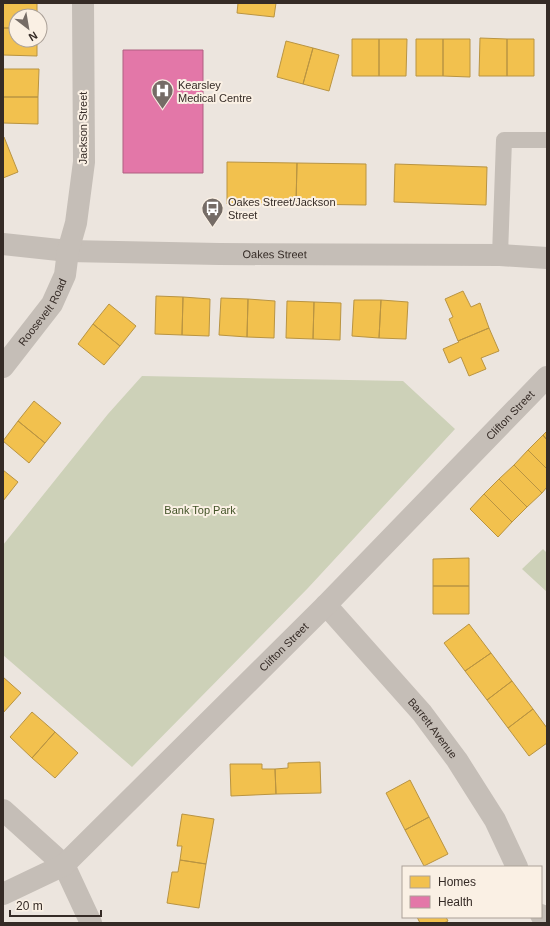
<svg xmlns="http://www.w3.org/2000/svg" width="550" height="926" font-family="Arial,sans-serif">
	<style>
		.green { fill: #cdd1b8 }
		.homes { fill: #f2c14e; stroke: #b99442 }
		.health { fill: #e377a8; stroke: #af6081 }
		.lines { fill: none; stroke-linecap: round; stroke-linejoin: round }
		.service { stroke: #c5beb7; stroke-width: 16 }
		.minor { stroke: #c5beb7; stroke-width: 22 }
		.labels { text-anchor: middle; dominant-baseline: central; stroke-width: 4; stroke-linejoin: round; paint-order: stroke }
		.poi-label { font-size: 11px; fill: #352b26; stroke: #faf0e4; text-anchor: start }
		.street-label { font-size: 11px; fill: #352b26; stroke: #faf0e4 }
		.park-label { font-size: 11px; fill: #445429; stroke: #faf0e4 }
	</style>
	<rect width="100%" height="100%" fill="#ece5de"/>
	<path class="green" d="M142 376 403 381 455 429 308 588 132 767 3 655V545L108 414Z
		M543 549 547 553V592L522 569Z"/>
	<path class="homes" d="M3 3H37V16H16V28H3Z
		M238 3H276L274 17 237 13Z
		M3 28H16V40H37V56L3 55Z
		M480 38 507 39V76H479Z
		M352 39H379V76H352Z
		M379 39H407L406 76H379Z
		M416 39H443V76H416Z
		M443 39H470V77L443 76Z
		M507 39H534V76H507Z
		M286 41 313 48 303 84 277 77Z
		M313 48 339 55 329 91 303 84Z
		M3 69H39L38 97H3Z
		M3 97H38V124L3 123Z
		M4 137 18 172 3 178V138Z
		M227 162 297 163 296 204H227Z
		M297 163 366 164V205L296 204Z
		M395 164 487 167 486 205 394 202Z
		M463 291 471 307 480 303 489 328 458 341 449 319 453 317 445 299Z
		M156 296 183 297 182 335 155 334Z
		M183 297 210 299 209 336 182 335Z
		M221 298 248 299 247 337 219 335Z
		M248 299 275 301 274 338 247 337Z
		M354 300H381L379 338 352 336Z
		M381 300 408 302 406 339 379 338Z
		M287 301 314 302 313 339 286 338Z
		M314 302 341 303 340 340 313 339Z
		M109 304 136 326 120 346 93 324Z
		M93 324 120 346 104 365 78 344Z
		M489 328 499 351 481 358 486 369 469 376 461 357 449 363 443 349 459 342 458 341Z
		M34 401 61 423 45 443 18 421Z
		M18 421 45 443 29 463 3 441Z
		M547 431V440L543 435Z
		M543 435 547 440V469L528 450Z
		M528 450 547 469V487L542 493 514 465Z
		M514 465 542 493 527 507 499 479Z
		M3 470 18 482 3 501Z
		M499 479 527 507 512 522 484 494Z
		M484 494 512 522 498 537 470 509Z
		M469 558V586H433V559Z
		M433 586H469V614H433Z
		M469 624 491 653 465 671 444 643Z
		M491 653 512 681 487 700 465 671Z
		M3 677 21 693 3 713Z
		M512 681 533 709 508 728 487 700Z
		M533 709 547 728V743L529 756 508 728Z
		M32 712 55 732 32 758 10 737Z
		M55 732 78 753 55 778 32 758Z
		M320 762 321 793 276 794 275 769 288 768V763Z
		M230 764H262V769H275L276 794 231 796Z
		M410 780 429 817 405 830 386 793Z
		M182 814 214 819 206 864 180 860 182 846H177Z
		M429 817 448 854 424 866 405 830Z
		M180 860 206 864 199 908 167 903 172 872H178Z
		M417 917H446L448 921 444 923H420Z"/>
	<path class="health" d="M123 50H203V173H123Z"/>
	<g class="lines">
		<path class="service" d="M500 255 504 140H547"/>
		<g class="minor">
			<path id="s1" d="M3 244 68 251 219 254 500 255 547 258"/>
			<path id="s2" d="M3 367 52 304 65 275 68 251 76 223 84 162 83 3"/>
			<path id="s3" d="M326 605 422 713 457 760 495 820 517 867"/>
			<path d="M3 810 64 865 91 923"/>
			<path id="s4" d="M3 894 64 865 326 605 547 377"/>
			<path d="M541 915 546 923"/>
		</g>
	</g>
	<defs>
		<symbol id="hospital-pin" viewBox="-11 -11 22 30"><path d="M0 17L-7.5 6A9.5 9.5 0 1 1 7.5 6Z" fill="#756c66" stroke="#faf0e4"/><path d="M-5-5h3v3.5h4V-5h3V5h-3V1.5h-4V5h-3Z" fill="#fff"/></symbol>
		<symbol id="bus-pin" viewBox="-11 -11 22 30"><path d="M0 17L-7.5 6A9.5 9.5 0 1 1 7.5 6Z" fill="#756c66" stroke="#faf0e4"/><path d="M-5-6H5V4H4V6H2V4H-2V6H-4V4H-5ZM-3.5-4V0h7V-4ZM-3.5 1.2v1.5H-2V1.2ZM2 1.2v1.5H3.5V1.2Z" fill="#fff"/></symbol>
	</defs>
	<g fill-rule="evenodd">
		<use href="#hospital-pin" x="150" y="78" width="25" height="34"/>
		<use href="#bus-pin" x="200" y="196" width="25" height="34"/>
	</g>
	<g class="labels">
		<g class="poi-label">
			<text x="178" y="85">Kearsley<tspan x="178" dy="13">Medical Centre</tspan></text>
			<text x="228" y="202">Oakes Street/Jackson<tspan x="228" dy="13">Street</tspan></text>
		</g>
		<g class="street-label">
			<text transform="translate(83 128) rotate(-90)">Jackson Street</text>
			<text stroke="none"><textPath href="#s1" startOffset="272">Oakes Street</textPath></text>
			<text stroke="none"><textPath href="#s2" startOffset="68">Roosevelt Road</textPath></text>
			<text stroke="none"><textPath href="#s4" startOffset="701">Clifton Street</textPath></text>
			<text stroke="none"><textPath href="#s4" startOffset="377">Clifton Street</textPath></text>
			<text stroke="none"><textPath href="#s3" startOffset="163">Barrett Avenue</textPath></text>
		</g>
		<g class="park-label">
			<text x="200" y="510">Bank Top Park</text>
		</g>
	</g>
	<rect width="550" height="926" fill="none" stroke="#352b26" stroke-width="8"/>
	<rect x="402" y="866" width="140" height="52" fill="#faf0e4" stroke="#aba198"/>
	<rect x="410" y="876" width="20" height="12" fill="#f2c14e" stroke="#aba198"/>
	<text x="438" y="886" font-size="12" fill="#352b26">Homes</text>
	<rect x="410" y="896" width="20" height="12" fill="#e377a8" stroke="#aba198"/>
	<text x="438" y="906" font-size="12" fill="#352b26">Health</text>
	<g transform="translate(28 28) rotate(149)"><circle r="19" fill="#faf0e4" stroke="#aba198"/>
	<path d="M0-3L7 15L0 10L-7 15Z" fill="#756c66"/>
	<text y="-6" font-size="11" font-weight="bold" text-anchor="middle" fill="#352b26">N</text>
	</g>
	<path d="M10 910v6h91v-6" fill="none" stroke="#352b26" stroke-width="2"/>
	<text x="16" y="910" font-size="12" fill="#352b26" stroke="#faf0e4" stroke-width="3" paint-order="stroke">20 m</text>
</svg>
